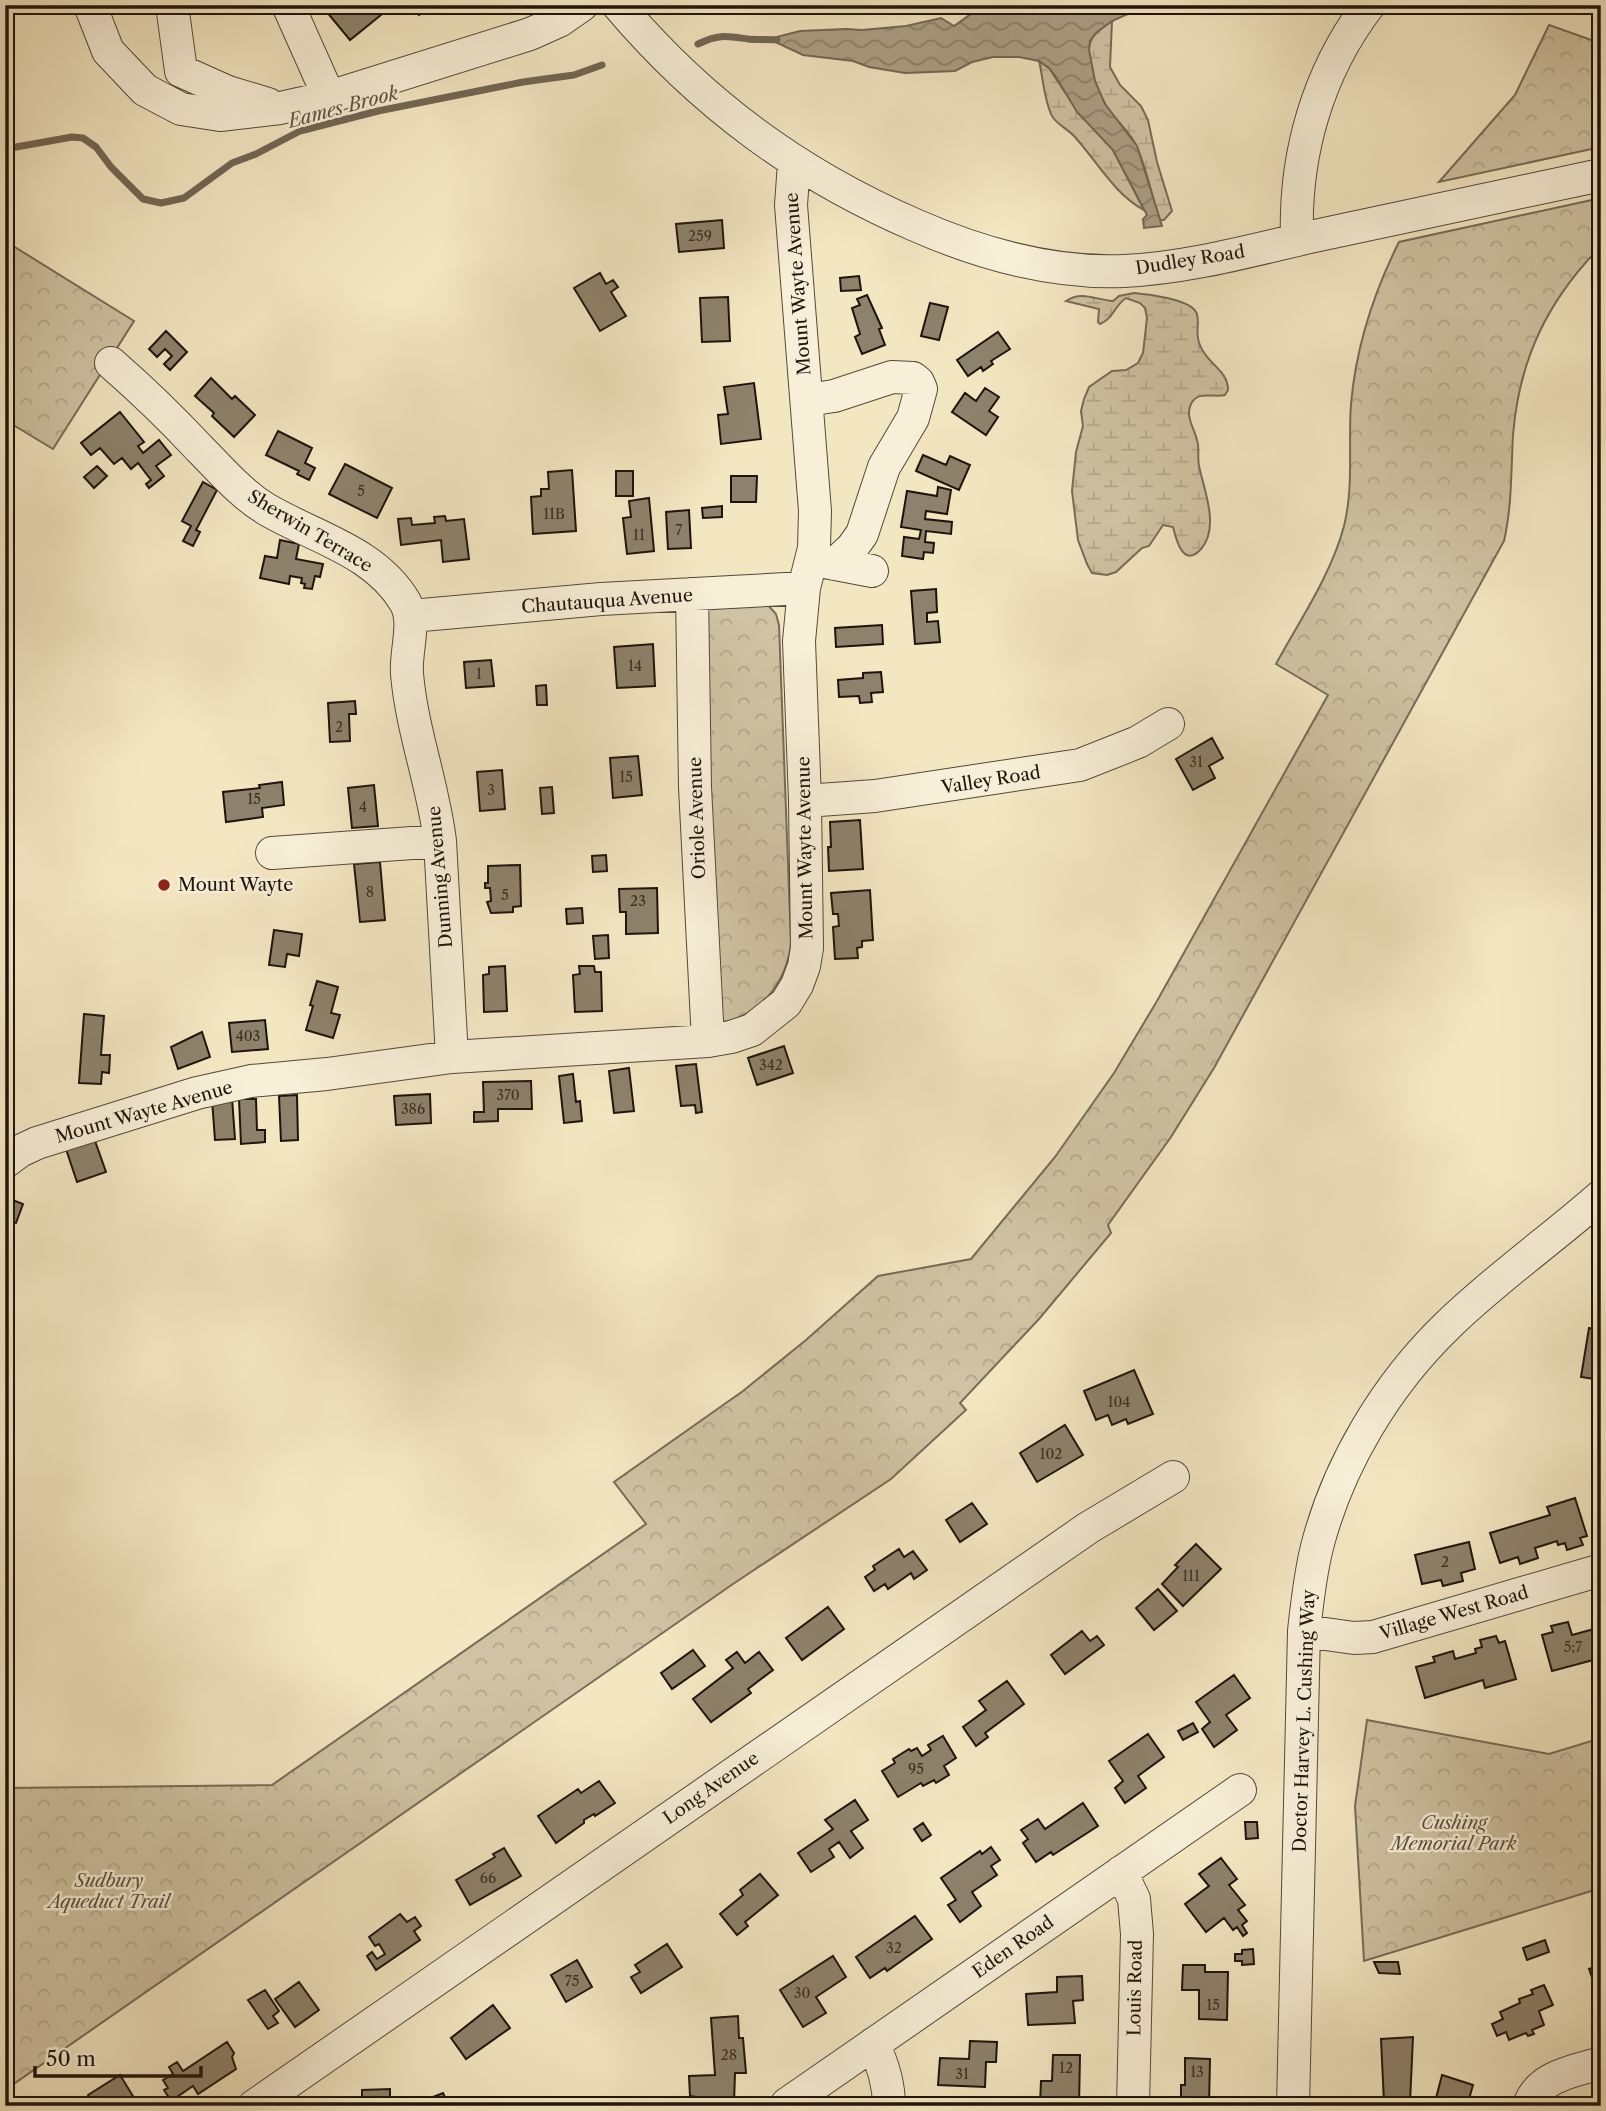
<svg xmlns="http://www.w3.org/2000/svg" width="1606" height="2111" font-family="'Libre Caslon Text',serif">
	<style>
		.forest { fill: url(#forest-crowns); stroke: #766c58; stroke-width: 2 }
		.wetland { fill: url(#wetland-marsh); stroke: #766c58; stroke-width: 2 }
		.water { fill: url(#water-waves); stroke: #736754; stroke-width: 2 }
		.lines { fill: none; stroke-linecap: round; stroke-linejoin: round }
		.stream { stroke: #736754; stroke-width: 7 }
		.building { fill: #8d826b; stroke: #1e140c; stroke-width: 2 }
		.minor-casing { stroke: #53493a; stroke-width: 34 }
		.minor { stroke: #f7efd7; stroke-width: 32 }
		.poi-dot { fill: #8f2418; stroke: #f7efd7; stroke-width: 2.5 }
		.labels { text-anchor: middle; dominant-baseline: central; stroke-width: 5; stroke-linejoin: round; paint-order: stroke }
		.number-label { font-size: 14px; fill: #3a3024 }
		.street-label { font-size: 18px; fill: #1e140c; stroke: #f7efd7 }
		.poi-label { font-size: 18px; fill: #1e140c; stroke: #f7efd7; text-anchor: start }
		.park-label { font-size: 18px; font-style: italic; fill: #5c5141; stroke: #f7efd7 }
		.water-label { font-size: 19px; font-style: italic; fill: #5d5342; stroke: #f7efd7 }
	</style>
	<defs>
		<pattern id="forest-crowns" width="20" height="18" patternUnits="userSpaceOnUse" patternTransform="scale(1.75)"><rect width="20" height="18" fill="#cfc3a3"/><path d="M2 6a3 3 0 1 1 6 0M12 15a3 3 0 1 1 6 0" fill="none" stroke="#b1a78b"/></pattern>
		<pattern id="wetland-marsh" width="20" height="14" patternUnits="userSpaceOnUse" patternTransform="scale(1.75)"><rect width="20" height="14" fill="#cfc3a3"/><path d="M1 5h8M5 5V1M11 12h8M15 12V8" fill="none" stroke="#b1a78b"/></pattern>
		<pattern id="water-waves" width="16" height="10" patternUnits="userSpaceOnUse" patternTransform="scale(1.75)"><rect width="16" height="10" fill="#ab9f84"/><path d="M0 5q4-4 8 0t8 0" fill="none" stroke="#8b806a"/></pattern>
	</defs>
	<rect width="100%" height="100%" fill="#f3e7c2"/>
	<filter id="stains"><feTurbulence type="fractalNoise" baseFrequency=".00286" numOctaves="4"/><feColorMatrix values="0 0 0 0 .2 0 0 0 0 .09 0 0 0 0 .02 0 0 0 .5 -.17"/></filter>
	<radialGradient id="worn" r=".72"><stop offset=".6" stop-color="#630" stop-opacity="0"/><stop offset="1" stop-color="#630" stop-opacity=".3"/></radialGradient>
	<path class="forest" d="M1549 25 1597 42 1601 33V147L1439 182 1515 95Z
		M1601 198V246C1548 300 1519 359 1513 435 1511 471 1512 506 1504 541L1214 1068 1171 1137 1108 1225 1111 1233 1039 1319 960 1403 966 1410 891 1479 733 1584 5 2090V1788L272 1785 646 1524 614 1482 743 1391 806 1340 878 1276 971 1259 1055 1157 1114 1073 1157 1001 1328 695 1276 664C1300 620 1331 575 1344 526 1354 486 1348 444 1351 404 1356 347 1374 292 1399 242Z
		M5 241 134 321 53 449 5 420Z
		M766 603 776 614 779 625 791 943C787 980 763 1013 726 1022L717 1019 704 610 710 605Z
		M1367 1720 1549 1754 1601 1738V1888L1364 1961 1355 1806Z"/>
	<path class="wetland" d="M1112 21 1110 67 1120 85 1141 106 1148 120 1157 162 1172 211 1164 220H1160C1151 196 1147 167 1135 143 1129 132 1120 124 1112 114 1100 99 1084 62 1090 43 1093 33 1104 26 1112 21Z
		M1039 61 1049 68 1064 91 1113 150 1144 210C1114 194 1097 161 1074 136 1067 128 1055 124 1051 114 1044 98 1043 78 1039 61Z
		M1134 293C1147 294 1189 299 1196 312 1202 323 1191 335 1205 354 1213 366 1228 373 1228 390L1225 395C1213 398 1198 390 1191 404 1185 416 1194 428 1197 440 1200 449 1197 457 1199 466 1204 490 1220 527 1201 549 1183 569 1176 539 1173 527L1163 525 1149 546 1142 548 1116 572 1107 575 1092 573 1087 564 1078 540 1072 491 1076 452 1083 426 1081 411 1084 399 1089 387 1112 371 1126 370 1138 363 1143 353 1147 318 1145 308 1140 303 1126 298C1115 305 1113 319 1100 324L1098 322 1099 309 1066 301C1082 290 1096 300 1113 301L1119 296Z"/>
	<path class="water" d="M1014 5H1175L1141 8 1112 21 1096 33 1090 41 1089 50 1095 81 1105 104 1137 146 1162 226 1144 228 1143 219 1147 215 1113 150 1077 112 1056 77 1049 68 1039 61 1019 57H993L972 62 955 71 905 73 869 67 853 61 803 55 769 39 800 31 846 29 862 30 906 26 941 18 954 26 971 14Z"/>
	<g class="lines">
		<path class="stream" d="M698 44C719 34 726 36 748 39 757 40 767 39 777 40
			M5 149 72 137 83 138 96 147 111 167 143 199 161 203 184 198 232 163 256 154 300 131 378 111 523 82 574 75 602 65"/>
	</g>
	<path class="building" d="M321 5H392V6L350 40Z
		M411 5H430L419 15Z
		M722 220 724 248 679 252 676 224Z
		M600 273 606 284 613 280 618 287 611 292 626 316 600 331 574 288Z
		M859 276 861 290 841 291 840 278Z
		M867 295 882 328 879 329 885 345 862 354 855 337 860 334 852 308 860 305 857 299Z
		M728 297 730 341 702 342 700 298Z
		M930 303 948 307 939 340 921 336Z
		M166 331 187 352 170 370 164 364 172 356 165 349 157 357 149 349Z
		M998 332 1010 349 991 361 993 364 983 371 981 367 968 376 957 360Z
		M211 378 232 399 235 396 255 415 234 437 212 416 214 413 195 396Z
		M754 383 761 439 721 444 718 415 728 414 724 387Z
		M985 388 999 397 989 411 998 417 986 435 952 412 965 393 976 401Z
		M120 412 144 442 138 446 143 453 159 440 171 455 156 466 164 476 149 488 146 484 151 480 138 463 131 469 122 458 114 464 100 448 91 455 81 443Z
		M278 431 312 448 305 463 315 468 309 480 297 474 299 471 266 455Z
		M923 455 946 465 950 456 970 465 959 490 916 471Z
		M345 464 392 488 377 518 329 494Z
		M97 466 107 476 94 488 84 477Z
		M572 470 576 531 533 534 531 497 541 496V489H549L548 472Z
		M616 471H633V496H616Z
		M731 476H757L756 502H731Z
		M203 482 217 490 196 530 200 532 193 546 183 541 191 526 182 521Z
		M938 487 951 490 947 514 926 511 925 519 952 522 951 534 926 531 925 542 934 543 933 553 924 552 923 559 902 556 904 537 919 539 921 530 901 527 907 491 937 496Z
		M649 498 654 551 627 554 623 518 631 517 629 501Z
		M722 506V517L703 518 702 508Z
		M689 510 691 548 668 549 666 512Z
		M445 516 446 521 464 519 469 559 443 562 441 540 401 545 398 519 411 518 412 525 435 523 434 517Z
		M280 540 299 544 296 559 323 564 320 577 315 576 312 589 304 588 305 584 301 583 302 578 290 576 289 584 260 578 265 556 277 558Z
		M936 589 937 612 927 613V622L938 621 940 642 915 644 911 591Z
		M882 625 883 644 836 647 835 628Z
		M653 644 655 686 617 688 614 647Z
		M491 660 494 686 466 688 464 662Z
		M881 672 883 692 871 693 872 702 860 703 859 696 839 697 838 680 863 678V673Z
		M546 685 547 705H537L536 686Z
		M355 701 356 714H349L350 741 330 742 328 703Z
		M1212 738 1223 758 1209 766 1215 778 1193 790 1176 759Z
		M638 756 642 795 613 798 610 758Z
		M502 770 505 809 480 811 477 772Z
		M282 782 284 805 262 808 263 817 226 822 223 792 260 788 259 785Z
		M374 785 378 826 352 828 348 788Z
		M552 787 554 813 542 814 540 788Z
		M860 820 863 869 829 871 828 847H831L830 822Z
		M606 855 607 871 593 872 592 856Z
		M380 862 385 920 360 922 354 864Z
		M520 865 521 906 513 907V912L491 913 487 902 491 901 490 888H485V883H488V866Z
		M657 888 658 933 626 934V912H620L619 889Z
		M870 890 873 940 862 941V947L857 948 858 958 835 959 833 927 839 926 838 914H833L831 893Z
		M582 908 583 923 567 924 566 909Z
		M274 930 302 934 299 956 287 954 285 967 269 965Z
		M608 935 609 958 595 959 593 936Z
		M505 966 507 1011 484 1012 483 975 489 974V967Z
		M579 966H594L595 972H601L602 1011 575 1012 573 975 580 974Z
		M317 981 338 987 331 1013 340 1015 333 1038 306 1030 313 1006 310 1005Z
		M84 1014 104 1016 101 1055H110L109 1073 102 1072 101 1084 79 1083Z
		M265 1020 268 1049 232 1052 229 1023Z
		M202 1032 210 1057 178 1069 171 1047Z
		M784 1046 793 1073 757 1085 748 1058Z
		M696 1064 702 1112 696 1113 695 1105 681 1106 676 1066Z
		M629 1068 634 1111 614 1113 609 1071Z
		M573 1074 576 1102 580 1101 582 1121 564 1123 559 1076Z
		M531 1081 532 1109H498V1121L474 1122V1112H484L483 1082Z
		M430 1094 431 1123 396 1125 394 1096Z
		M297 1095 298 1140 281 1141 279 1096Z
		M232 1098 235 1139 215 1140 212 1100Z
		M239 1099H256L257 1130H265V1142L241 1144Z
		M94 1138 106 1172 77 1182 66 1149Z
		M5 1197 23 1204 16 1223 5 1219Z
		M1589 1328 1601 1330V1380L1581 1377Z
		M1134 1370 1153 1414 1128 1424 1126 1419 1112 1425 1108 1415 1096 1420 1084 1391Z
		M1065 1425 1083 1455 1037 1482 1020 1453Z
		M1575 1498 1587 1536 1580 1538 1583 1545 1567 1550 1565 1543 1558 1545 1557 1541 1535 1548 1538 1558 1520 1564 1518 1557 1500 1563 1490 1533 1550 1515 1547 1507Z
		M972 1503 987 1524 960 1542 946 1520Z
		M1469 1542 1475 1569 1461 1573 1463 1581 1443 1586 1441 1580 1422 1584 1415 1555Z
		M1196 1544 1221 1569 1183 1606 1162 1584 1178 1567 1175 1565Z
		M899 1549 904 1557 913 1551 927 1570 914 1579 911 1573 888 1589 885 1584 874 1591 865 1577 875 1570 873 1566Z
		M1158 1589 1177 1611 1154 1630 1136 1608Z
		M828 1607 844 1629 802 1660 786 1638Z
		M1601 1620V1658L1552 1671 1542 1635 1553 1632 1551 1626 1568 1622 1572 1635 1594 1629 1592 1622Z
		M1082 1631 1090 1641 1097 1636 1104 1645 1065 1674 1051 1655Z
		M1496 1636 1499 1643 1505 1641 1516 1679 1485 1688 1483 1680 1425 1698 1416 1667 1435 1662 1433 1657 1453 1651 1455 1659 1476 1653 1475 1649 1482 1647 1480 1640Z
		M693 1650 705 1666 672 1689 661 1673Z
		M737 1652 745 1663 759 1652 773 1670 748 1689 751 1693 711 1722 693 1699 733 1668 726 1660Z
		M1234 1675 1250 1698 1226 1715 1237 1730 1214 1747 1202 1729 1210 1722 1196 1702Z
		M1007 1681 1024 1704 985 1733 988 1737 976 1746 963 1727 986 1710 979 1701Z
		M1193 1723 1198 1732 1183 1740 1178 1731Z
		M1148 1734 1164 1757 1138 1776 1146 1788 1125 1803 1115 1788 1123 1781 1109 1761Z
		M943 1736 956 1758 944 1766 949 1775 936 1783 934 1780 923 1786 921 1783 898 1797 882 1771 895 1763 893 1759 909 1749 911 1751 917 1748 922 1756 931 1750 928 1745Z
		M599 1781 615 1803 595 1816 594 1814 584 1820V1823L556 1843 538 1816 578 1789 581 1793Z
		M855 1800 868 1820 851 1831 863 1848 850 1858 839 1842 829 1849 834 1857 811 1872 798 1853 833 1829 825 1820Z
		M1083 1803 1098 1826 1053 1855 1051 1852 1036 1862 1023 1843 1028 1839 1021 1830 1038 1819 1045 1829Z
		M1245 1822H1257L1258 1838 1246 1839Z
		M923 1823 931 1835 922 1841 914 1829Z
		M991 1847 1000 1860 991 1866 997 1875 972 1892 981 1906 960 1922 948 1905 956 1900 941 1878 980 1851 982 1854Z
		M504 1848 521 1876 470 1905 456 1880 495 1857 493 1854Z
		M1221 1858 1237 1879 1229 1885 1245 1905 1238 1910 1247 1921 1242 1925 1247 1933 1243 1936 1237 1927 1233 1930 1224 1918 1206 1932 1185 1904 1209 1886 1199 1874Z
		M760 1874 778 1895 745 1922 748 1926 737 1935 720 1914 743 1895 740 1890Z
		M400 1914 407 1922 415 1917 421 1926 414 1931 420 1940 376 1970 367 1956 372 1952 377 1959 385 1954 379 1944 375 1946 369 1937Z
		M915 1916 932 1939 887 1971 885 1968 870 1978 856 1957Z
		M1545 1940 1549 1952 1527 1960 1523 1948Z
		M667 1944 682 1967 641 1993 631 1977 640 1972 635 1965Z
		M1253 1949 1254 1964 1242 1965V1961H1235V1954H1242V1950Z
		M833 1956 846 1977 816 1997 826 2013 803 2027 780 1990Z
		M577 1960 592 1987 566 2002 551 1975Z
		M1374 1962H1398L1400 1974 1379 1973Z
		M1183 1965H1205V1972H1228L1227 2020 1199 2019V1990H1182Z
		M1601 1965V2004L1589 1969Z
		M1082 1976 1083 2000 1073 2001 1075 2023 1028 2025 1026 1994 1057 1992V1977Z
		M299 1982 319 2010 295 2027 275 1999Z
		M1544 1985 1553 2005 1539 2011 1544 2025 1532 2030 1534 2034 1528 2036 1526 2033 1509 2040 1506 2032 1497 2036 1492 2024 1503 2019 1500 2012 1520 2003 1519 1999 1533 1994 1531 1990Z
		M265 1990 279 2011 273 2016 278 2023 268 2029 248 2000Z
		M493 2005 510 2028 466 2059 451 2038Z
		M738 2016 739 2038H743L746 2073H735L734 2103 690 2096 689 2076 715 2075 711 2018Z
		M1413 2037 1410 2102 1384 2103 1381 2039Z
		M970 2041 997 2042 996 2062H986L985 2087 938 2085 940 2058 969 2059Z
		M227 2042 234 2053 232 2057 236 2069 198 2094 193 2086 171 2101 164 2090 168 2088 163 2080 173 2074 169 2067 177 2062 183 2071Z
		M1053 2055H1080L1079 2106 1040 2105 1041 2081H1052Z
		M1185 2058 1210 2059 1209 2106H1181V2085H1185Z
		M120 2075 139 2106H95L88 2095Z
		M1442 2075 1473 2085 1467 2106H1434Z
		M390 2089V2106H362V2090Z
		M443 2093 449 2106H422L420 2102Z"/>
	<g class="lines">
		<defs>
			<path id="minor" d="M90 5 108 51 145 90 181 109 220 115 280 108 329 97 530 34 559 21 582 5
				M172 5 181 71 228 92 268 104
				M288 5 329 97
				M618 5C701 103 797 174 915 225 981 254 1051 274 1124 271 1187 268 1249 251 1310 237 1407 217 1504 196 1601 175
				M1297 240C1294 156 1317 73 1369 5
				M111 363C142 390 171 418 199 448 220 469 240 493 266 509 313 537 375 551 405 602 417 622 405 651 407 674 412 731 433 784 440 841L452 1057
				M807 400 834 396 892 377 913 378 918 382 921 389 913 418 884 467 862 534 852 548 835 564
				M820 561 872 571
				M692 594 695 787 708 1041
				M411 616 601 599 804 588
				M805 801 875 796 1080 765 1138 742 1168 724
				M272 853 440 841
				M5 1162 20 1151 37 1143 197 1093 251 1081 327 1074 452 1057 708 1041 731 1037 752 1030 786 1003 797 985 804 966 807 948 805 801 799 641 804 588 814 548 815 511 791 205 794 163
				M1304 1631 1354 1638 1373 1637 1601 1570
				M1121 1872 1134 1899 1137 1934 1133 2106
				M873 2044C883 2064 889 2083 889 2106
				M787 2104 1240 1790
				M254 2106 1088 1528 1173 1477
				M1293 2106 1304 1631C1307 1603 1310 1575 1317 1547 1338 1465 1386 1385 1447 1326 1495 1279 1551 1240 1601 1196
				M1529 2106C1538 2076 1574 2071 1601 2063"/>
		</defs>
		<use href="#minor" class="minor-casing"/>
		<use href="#minor" class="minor"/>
	</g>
	<circle class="poi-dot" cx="164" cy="885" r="7"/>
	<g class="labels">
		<g class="number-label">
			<text x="700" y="236">259</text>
			<text x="361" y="491">5</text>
			<text x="554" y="514">11B</text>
			<text x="679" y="530">7</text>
			<text x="639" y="535">11</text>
			<text x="635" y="666">14</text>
			<text x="479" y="674">1</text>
			<text x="339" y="727">2</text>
			<text x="1196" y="762">31</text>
			<text x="626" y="777">15</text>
			<text x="491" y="790">3</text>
			<text x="254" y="799">15</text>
			<text x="363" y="807">4</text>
			<text x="370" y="892">8</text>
			<text x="505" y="895">5</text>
			<text x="638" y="901">23</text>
			<text x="248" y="1036">403</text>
			<text x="771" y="1065">342</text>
			<text x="508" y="1095">370</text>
			<text x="413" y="1109">386</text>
			<text x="1119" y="1402">104</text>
			<text x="1051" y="1454">102</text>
			<text x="1445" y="1562">2</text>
			<text x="1191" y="1576">111</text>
			<text x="1573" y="1647">5;7</text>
			<text x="916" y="1769">95</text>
			<text x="488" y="1878">66</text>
			<text x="894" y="1948">32</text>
			<text x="572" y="1981">75</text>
			<text x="802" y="1993">30</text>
			<text x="1213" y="2005">15</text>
			<text x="729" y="2055">28</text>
			<text x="1066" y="2068">12</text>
			<text x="1197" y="2072">13</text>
			<text x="962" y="2074">31</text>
		</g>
		<g class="street-label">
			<text transform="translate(1190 260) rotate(-9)">Dudley Road</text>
			<text transform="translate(798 284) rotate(-94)">Mount Wayte Avenue</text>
			<text transform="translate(310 531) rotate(31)">Sherwin Terrace</text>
			<text transform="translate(607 601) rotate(-4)">Chautauqua Avenue</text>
			<text transform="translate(991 780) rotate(-9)">Valley Road</text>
			<text transform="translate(697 818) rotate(-92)">Oriole Avenue</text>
			<text transform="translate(805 848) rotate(-91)">Mount Wayte Avenue</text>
			<text transform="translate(440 877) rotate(-95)">Dunning Avenue</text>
			<text transform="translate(144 1112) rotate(-16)">Mount Wayte Avenue</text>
			<text transform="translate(1454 1613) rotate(-16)">Village West Road</text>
			<text transform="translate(1304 1721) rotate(-88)">Doctor Harvey L. Cushing Way</text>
			<text transform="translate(711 1788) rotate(-35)">Long Avenue</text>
			<text transform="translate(1013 1947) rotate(-35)">Eden Road</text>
			<text transform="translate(1135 1988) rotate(-89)">Louis Road</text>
		</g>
		<g class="poi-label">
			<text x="178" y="885">Mount Wayte</text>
		</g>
		<g class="park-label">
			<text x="1454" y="1823">Cushing<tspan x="1454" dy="21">Memorial Park</tspan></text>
			<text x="109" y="1881">Sudbury<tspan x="109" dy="21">Aqueduct Trail</tspan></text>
		</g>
		<g class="water-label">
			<text transform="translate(343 107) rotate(-15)">Eames Brook</text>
		</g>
	</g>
	<rect width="1606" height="2111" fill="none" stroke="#f3e7c2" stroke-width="28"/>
	<rect x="7" y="7" width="1592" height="2097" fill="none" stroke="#1e140c" stroke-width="3.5"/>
	<rect x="14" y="14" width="1578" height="2083" fill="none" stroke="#1e140c" stroke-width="2"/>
	<path d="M35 2066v10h166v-10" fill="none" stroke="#1e140c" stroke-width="3.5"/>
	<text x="46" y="2066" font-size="21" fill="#1e140c" stroke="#f7efd7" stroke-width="5" paint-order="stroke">50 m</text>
	<rect width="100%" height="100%" filter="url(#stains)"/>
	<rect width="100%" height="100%" fill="url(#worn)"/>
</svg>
